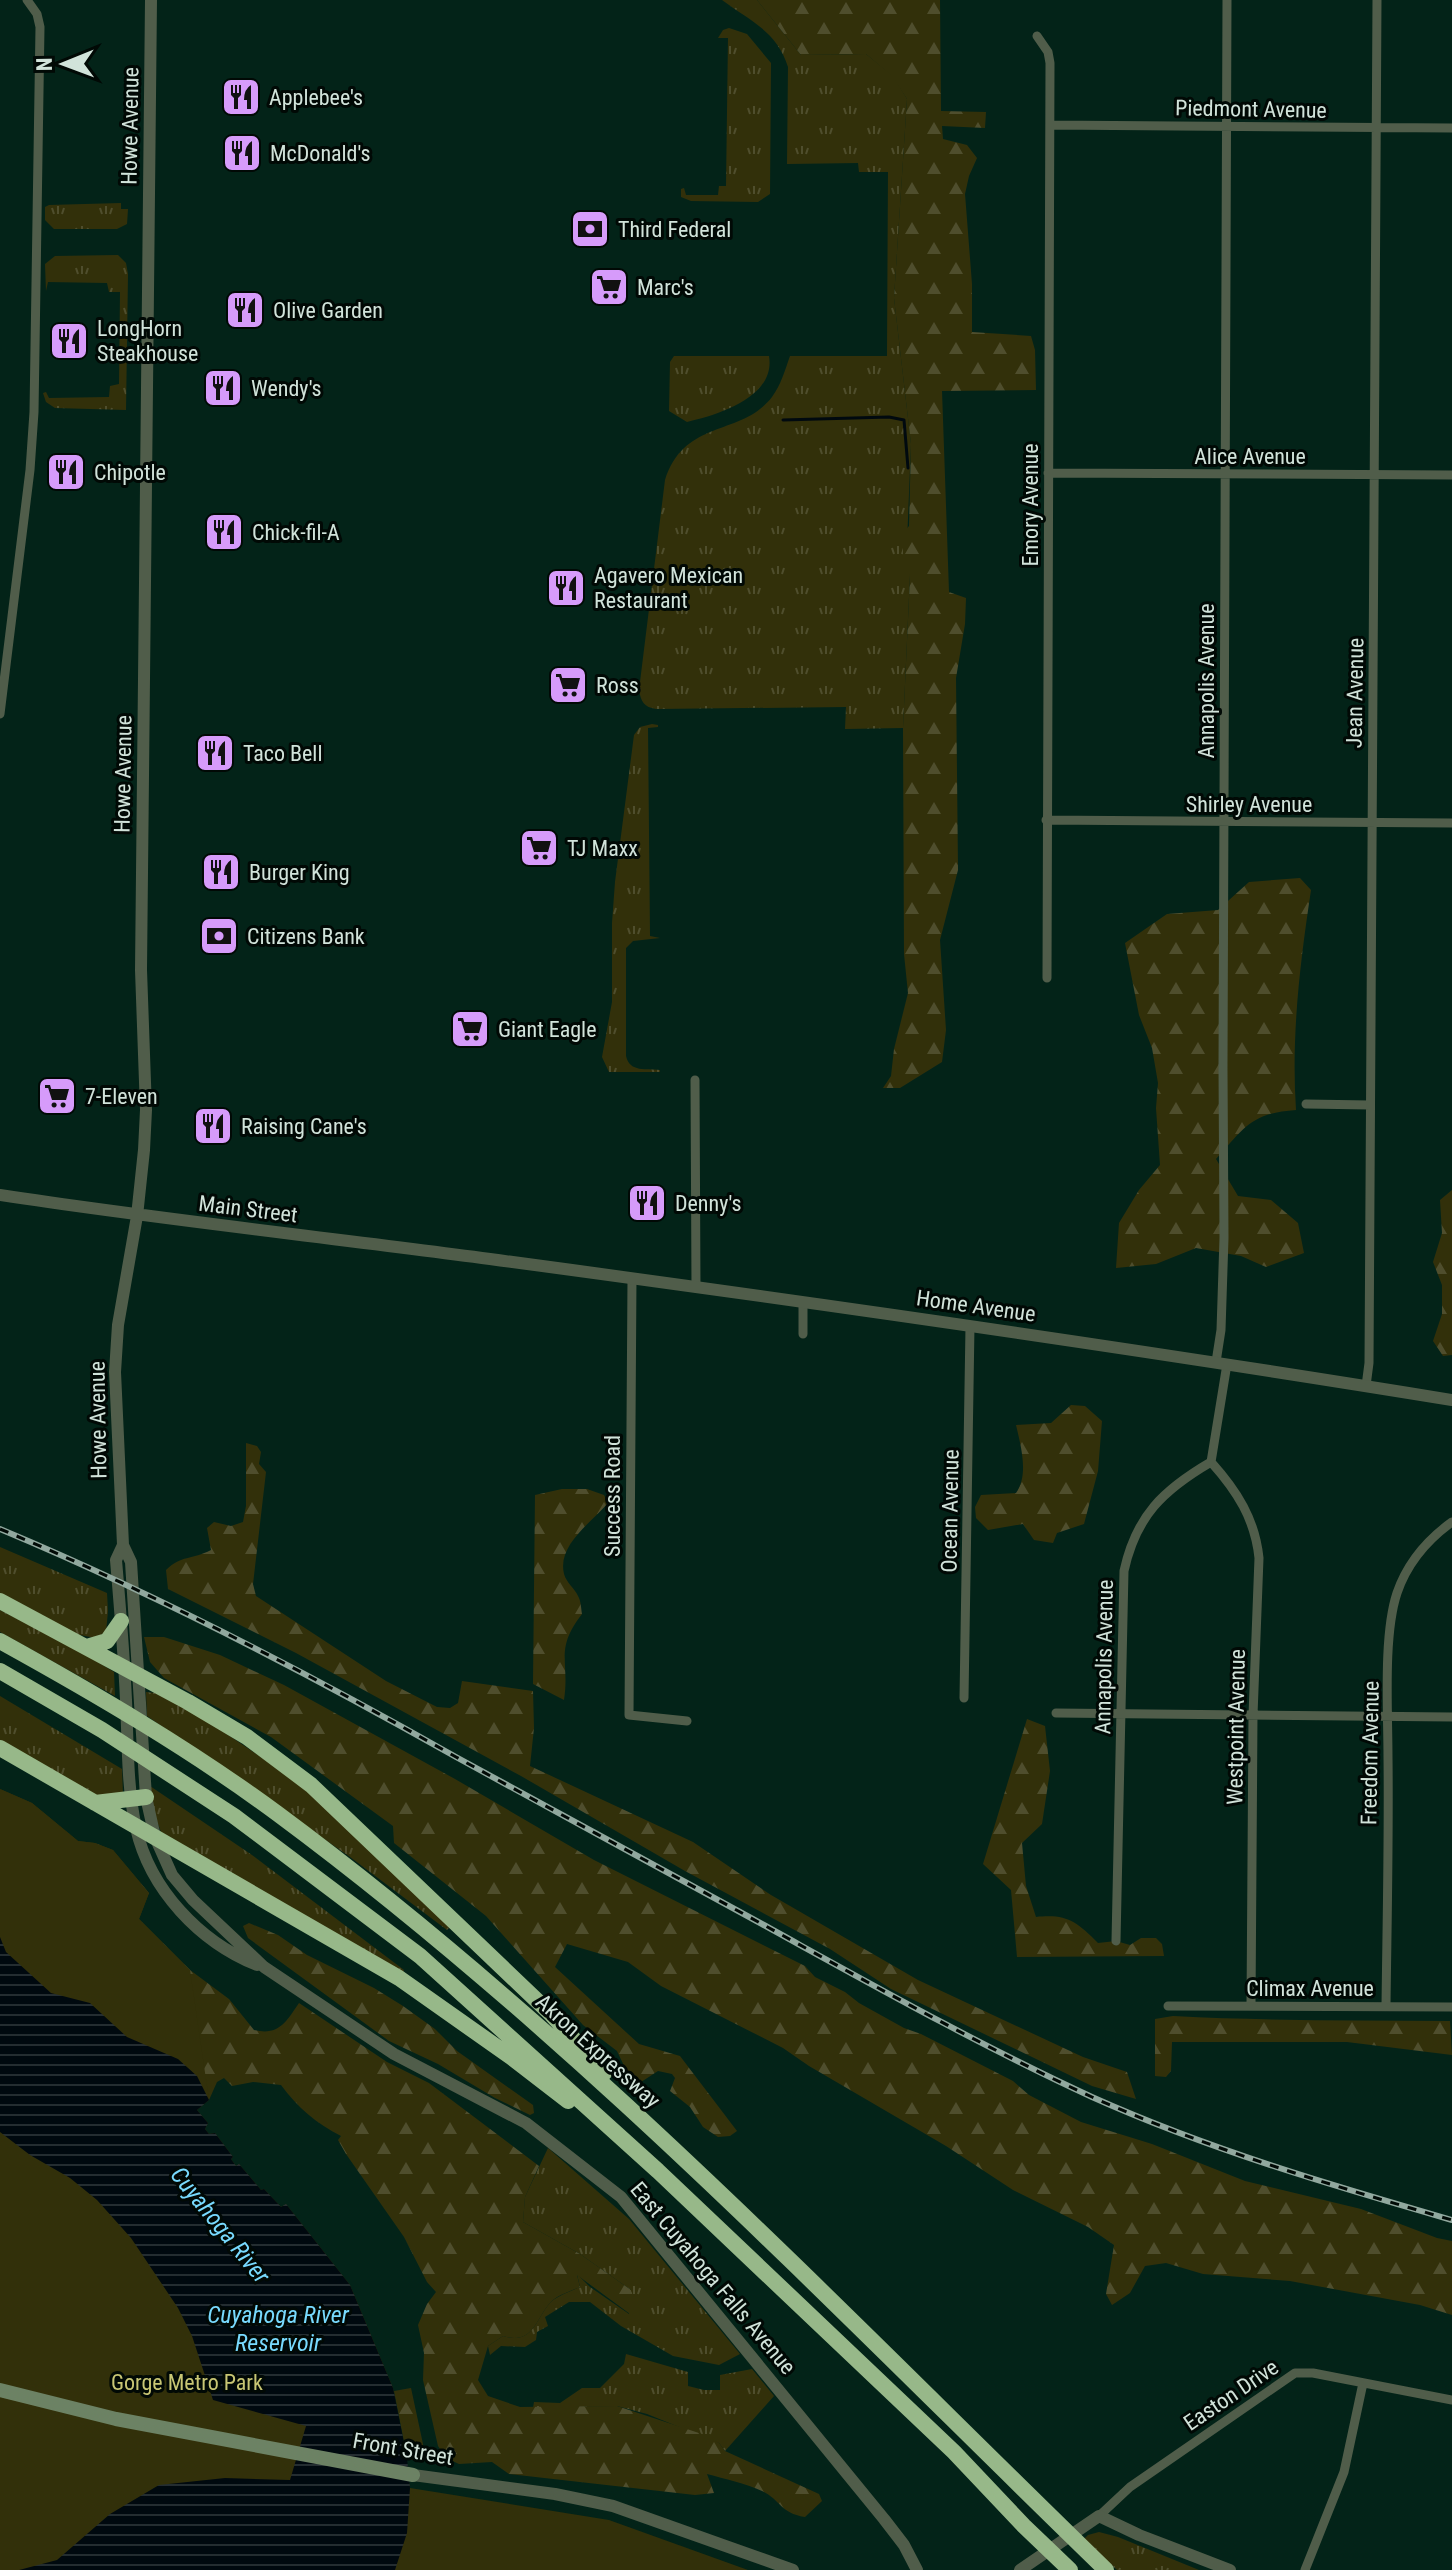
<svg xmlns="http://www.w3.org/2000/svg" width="1452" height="2570" font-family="'Roboto Condensed',sans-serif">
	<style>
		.grass { fill: url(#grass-tufts) }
		.forest { fill: url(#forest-firs) }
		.park { fill: #32300a }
		.water { fill: url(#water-rules) }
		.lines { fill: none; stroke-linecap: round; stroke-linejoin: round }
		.stream { stroke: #00090f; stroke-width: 3 }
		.minor { stroke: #505d4a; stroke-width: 9 }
		.tertiary { stroke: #505d4a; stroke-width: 12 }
		.secondary { stroke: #6c8264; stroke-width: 14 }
		.motorway { stroke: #97b889; stroke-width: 16 }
		.rail-casing { stroke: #91a89e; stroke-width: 6 }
		.rail { stroke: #010905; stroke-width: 3; stroke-dasharray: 9; stroke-linecap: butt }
		.labels { text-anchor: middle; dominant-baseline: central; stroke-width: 6; stroke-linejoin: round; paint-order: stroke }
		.poi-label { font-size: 22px; fill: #d1e3da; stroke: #010905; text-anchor: start }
		.street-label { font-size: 22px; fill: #d1e3da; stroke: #010905 }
		.park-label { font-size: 22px; fill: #c8c674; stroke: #010905 }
		.water-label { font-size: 24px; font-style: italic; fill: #78dafe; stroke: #010905 }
	</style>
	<defs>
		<pattern id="grass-tufts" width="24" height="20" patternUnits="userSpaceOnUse" patternTransform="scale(2)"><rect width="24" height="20" fill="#32300a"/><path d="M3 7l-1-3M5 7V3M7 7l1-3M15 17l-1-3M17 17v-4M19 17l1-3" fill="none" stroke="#4f4e2d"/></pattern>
		<pattern id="forest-firs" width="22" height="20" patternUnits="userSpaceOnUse" patternTransform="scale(2)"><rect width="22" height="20" fill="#32300a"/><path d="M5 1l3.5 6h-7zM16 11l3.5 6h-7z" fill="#4f4e2d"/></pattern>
		<pattern id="water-rules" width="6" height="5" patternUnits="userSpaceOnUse" patternTransform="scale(2)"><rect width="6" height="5" fill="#00090f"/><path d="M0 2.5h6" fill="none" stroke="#242d31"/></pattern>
	</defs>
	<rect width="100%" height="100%" fill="#032318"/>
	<path class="grass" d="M722 0H757L801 55 866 54 893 76 907 99 894 298 911 444 906 567 910 575 903 728 845 729 846 707 656 709C644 707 641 702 639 690L665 480C685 418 741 437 772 397 781 385 785 370 790 356H887L888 172H859L858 163 787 164 788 67C777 31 750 21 722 0Z
		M729 28 747 34 771 63 770 194 758 202 691 201 681 197V189L684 188 686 195H718L719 186H726L728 38H718L723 30Z
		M121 203V209H128L127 224 117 229H54L45 220V207L49 205Z
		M118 255 126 263 128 274 126 410 55 408 46 402 43 393 46 392 49 398 109 397 110 386 119 384 120 292H109L107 283 48 282 46 291 45 264 55 256Z
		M674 356H769C776 397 718 415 687 422L669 411 670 362Z
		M652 724 658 725V727L648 728 650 936 660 938 633 941 626 948V1056C630 1073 646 1068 660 1070V1072H609L602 1057 612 1002V923L615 882 634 735 640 727Z
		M0 1547 107 1593 108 1611 106 1632 95 1638 75 1634 0 1596Z
		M0 1610 72 1646 114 1672 115 1696 0 1632Z
		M146 1692 156 1693 209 1722 298 1782 451 1926 447 1930 350 1857 147 1716Z
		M0 1696 122 1769 123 1795 96 1796 0 1742Z
		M150 1786 252 1855 404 1970 402 1974 161 1832 154 1813Z
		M548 2148 629 2219 740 2354 719 2365 673 2356 621 2326 590 2302H569L545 2317 548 2326 537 2332 536 2340 525 2347 501 2346 490 2355 488 2346 503 2336C534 2346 536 2317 551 2302 557 2296 571 2291 580 2287L577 2274 590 2287 629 2314 631 2290 580 2254 523 2222 525 2197Z
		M626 2354 688 2372V2386L704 2390H720V2375L752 2369 774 2396 725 2451 719 2443 647 2414 617 2406 533 2408 534 2402 560 2403 582 2388H600L624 2364Z
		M1099 2532 1118 2537 1199 2570H1117L1084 2539 1088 2535Z"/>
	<path class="forest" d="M757 0H940L941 111 986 112 985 128 942 126 943 139 967 145 977 158 969 176 965 194 972 284V332L1031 336 1035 350 1036 390 942 391 949 592 966 598 965 624 956 678 958 870 940 940 946 1030 942 1062 900 1088H883L891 1076 894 1049 908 993 904 954 903 728 910 576 903 564V533L909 526 911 444 894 298 907 99 892 76 866 54 801 55Z
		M1300 878 1311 890C1300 963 1291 1036 1296 1110 1251 1113 1244 1128 1216 1159L1238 1196 1271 1200 1298 1223 1304 1253 1266 1267 1241 1256 1196 1248 1156 1264 1116 1268 1119 1223 1139 1190 1160 1165 1156 1108 1158 1083 1152 1048 1139 1015 1125 943 1167 914 1218 910 1249 882Z
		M1452 1190V1355L1443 1356 1433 1341 1442 1314V1285L1433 1262 1442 1233 1440 1200Z
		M1071 1405 1085 1406 1102 1421 1098 1471 1084 1524 1057 1533 1053 1543 1034 1540 1023 1524 988 1530 976 1518 975 1507 981 1495 1016 1493C1029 1475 1021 1446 1016 1425L1051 1423Z
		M246 1443 257 1446 261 1452 259 1464 266 1472 253 1584 256 1596 386 1681 437 1707 450 1708 458 1703 462 1681 533 1691 534 1728 530 1766 693 1842 771 1895 918 1980 1083 2057 1127 2072 1136 2099 1092 2086 891 1989 830 1949 685 1871 521 1776 296 1653 168 1589 166 1570C181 1555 192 1560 211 1550L207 1528 214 1522 231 1526 243 1522 246 1506Z
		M562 1489H587L604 1495 608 1503C591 1523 557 1545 564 1574 566 1582 575 1589 578 1596 581 1601 581 1608 582 1614 554 1650 570 1661 564 1700L533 1684 535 1495Z
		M144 1637H164L220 1655 284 1685 455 1779 594 1860 805 1966 815 1977 845 1992 859 2003 904 2028 921 2034 1013 2081 1029 2095 1081 2122 1152 2144 1245 2181 1361 2209 1437 2238 1452 2241V2315L1420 2305 1290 2281 1203 2274 1166 2263 1145 2266 1130 2293 1112 2305 1106 2294 1114 2245 1088 2227 1013 2190 946 2146 809 2066 783 2048 661 1986 628 1962 567 1944 555 1967 639 2044 680 2056 737 2131 730 2136 718 2137 703 2127 690 2107 670 2091 675 2078 672 2074 658 2071 638 2084 626 2070 617 2051 583 2025 486 1916 394 1843 393 1826 271 1737 164 1678 150 1662Z
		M1027 1719 1045 1726 1050 1771 1042 1824 1022 1843 1026 1886 1036 1917C1067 1914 1076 1921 1098 1943L1116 1941 1130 1945 1141 1938H1156L1162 1944 1164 1956 1017 1957 1011 1890 983 1864Z
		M0 1789 32 1803 78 1841 95 1843 113 1850 149 1893 139 1919 190 1970 229 1999 254 2030C279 2036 286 2022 299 2003L387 2062 429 2083 539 2166 525 2197 523 2222 580 2254 631 2290 638 2312 630 2314 577 2275 580 2287C571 2291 557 2295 551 2302 536 2317 534 2346 503 2336L488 2346 478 2380 488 2396 520 2407 617 2406 705 2435 719 2443 725 2451 819 2494 822 2501 805 2517C780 2513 781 2500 762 2491 745 2483 725 2479 707 2474L714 2493 695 2495 509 2474 492 2462 459 2464 446 2458 438 2446 423 2380 424 2353 418 2325 427 2304 436 2292 427 2282 404 2237 346 2154 338 2140 341 2136C317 2124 297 2107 281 2085L253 2082 232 2086 224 2078 217 2082 209 2100 197 2076Z
		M249 1923 278 1935 307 1955 374 1988 403 2006 435 2029 457 2051 533 2105 534 2113 530 2115 495 2098 438 2064 389 2041 248 1938 243 1926Z
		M1173 2016C1266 2021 1358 2020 1450 2021L1452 2055 1347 2042H1172L1171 2071 1166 2077 1155 2076V2019Z
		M411 2388 426 2458 412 2460 406 2452 394 2391Z"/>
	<path class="park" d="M0 1789 32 1803 78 1841 95 1843 113 1850 149 1893 139 1919 190 1970 209 2100 197 2110 208 2123 205 2129 209 2134 215 2133 233 2157 231 2159 236 2166 239 2164 261 2190 264 2189 281 2207 286 2204 350 2285 393 2388 410 2488 609 2520 748 2570H0Z"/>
	<path class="water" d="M0 1937 6 1952 51 1993 90 2003 127 2037 178 2059 197 2076 209 2100 197 2110 208 2123 205 2129 209 2134 215 2133 233 2157 231 2159 236 2166 239 2164 261 2190 264 2189 281 2207 286 2204 350 2285 393 2388 407 2458 410 2488 407 2533 395 2570H19L57 2560 110 2514 159 2485 225 2478 290 2480 306 2426 213 2400 192 2336 178 2308 131 2238 97 2200 70 2178 30 2155 0 2132Z"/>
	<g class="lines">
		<path class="stream" d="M783 420 889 417 904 420 908 468"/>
		<path class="minor" d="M1037 36 1048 52 1050 63 1047 978
			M1050 125 1452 128
			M1048 473 1452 475
			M0 714 30 470 34 412 40 27 37 14 27 0
			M1046 820 1452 823
			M695 1080 696 1287
			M1306 1104 1370 1105
			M632 1278 629 1715 687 1721
			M803 1302V1334
			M1216 1362 1221 1330 1224 1238 1223 1068 1227 0
			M1366 1386 1369 1363 1377 0
			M1211 1462C1237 1491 1255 1519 1259 1558L1253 1715 1251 2006
			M964 1698 970 1326
			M1056 1713 1452 1717
			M1116 1941 1124 1571C1136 1516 1163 1490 1211 1462L1227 1364
			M1168 2006 1452 2007
			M1386 2006C1387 1923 1389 1840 1388 1757 1388 1711 1383 1635 1397 1593 1407 1564 1427 1540 1452 1522
			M1099 2516 1130 2487 1295 2373H1313L1452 2400
			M1305 2570 1344 2472 1363 2383"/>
		<path class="tertiary" d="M151 0 141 970 146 1110 144 1150 137 1216 118 1325 115 1372 123 1545 131 1562 146 1797 155 1837 172 1875 193 1900 264 1967 394 2054 526 2123 621 2197 884 2519 904 2545 917 2570
			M0 1195C163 1220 326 1237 490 1259 811 1302 1132 1348 1452 1400
			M123 1545 116 1560C120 1607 124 1654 126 1700 128 1743 127 1787 136 1828 150 1890 200 1942 257 1965
			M413 2475 555 2494 613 2506 793 2570
			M1020 2570 1099 2516 1139 2535 1230 2570"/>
		<path class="secondary" d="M0 2390 116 2419 413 2475"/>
		<path class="motorway" d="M0 1601 188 1702 247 1737 311 1785 551 2014 604 2073
			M0 1641C96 1694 190 1749 278 1814 579 2037 838 2310 1106 2570
			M87 1647 107 1641 121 1621
			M0 1671 102 1730 234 1816 420 1956 658 2171 954 2452 1024 2526 1070 2570
			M0 1748 399 1978 511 2057 568 2101
			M95 1803 146 1797"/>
		<defs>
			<path id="rail" d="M0 1529C158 1595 308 1673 456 1757 558 1813 660 1868 762 1924 871 1984 979 2045 1092 2097 1208 2149 1330 2185 1452 2220"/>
		</defs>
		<use href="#rail" class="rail-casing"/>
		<use href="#rail" class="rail"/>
	</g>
	<defs>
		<symbol id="restaurant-square" viewBox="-11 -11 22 22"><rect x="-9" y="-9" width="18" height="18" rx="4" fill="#d69bfa" stroke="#010905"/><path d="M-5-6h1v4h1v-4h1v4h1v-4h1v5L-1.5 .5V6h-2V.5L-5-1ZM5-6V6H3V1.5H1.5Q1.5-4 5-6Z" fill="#111"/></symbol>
		<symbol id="bank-square" viewBox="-11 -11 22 22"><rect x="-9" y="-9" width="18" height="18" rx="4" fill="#d69bfa" stroke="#010905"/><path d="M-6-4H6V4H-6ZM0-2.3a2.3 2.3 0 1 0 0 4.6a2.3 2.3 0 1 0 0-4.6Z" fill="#111"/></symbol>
		<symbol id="supermarket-square" viewBox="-11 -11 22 22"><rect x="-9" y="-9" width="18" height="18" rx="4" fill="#d69bfa" stroke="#010905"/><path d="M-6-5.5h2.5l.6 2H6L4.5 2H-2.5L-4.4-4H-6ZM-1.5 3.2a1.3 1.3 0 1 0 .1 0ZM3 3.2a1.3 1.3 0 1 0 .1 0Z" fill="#111"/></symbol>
	</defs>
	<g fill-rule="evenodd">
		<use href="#restaurant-square" x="219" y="75" width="44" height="44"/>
		<use href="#restaurant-square" x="220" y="131" width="44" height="44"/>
		<use href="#bank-square" x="568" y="207" width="44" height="44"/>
		<use href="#supermarket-square" x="587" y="265" width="44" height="44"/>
		<use href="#restaurant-square" x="223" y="288" width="44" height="44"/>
		<use href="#restaurant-square" x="47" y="319" width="44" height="44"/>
		<use href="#restaurant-square" x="201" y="366" width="44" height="44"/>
		<use href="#restaurant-square" x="44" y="450" width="44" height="44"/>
		<use href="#restaurant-square" x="202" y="510" width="44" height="44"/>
		<use href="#restaurant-square" x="544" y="566" width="44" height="44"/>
		<use href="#supermarket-square" x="546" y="663" width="44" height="44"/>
		<use href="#restaurant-square" x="193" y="731" width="44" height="44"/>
		<use href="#supermarket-square" x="517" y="826" width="44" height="44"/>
		<use href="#restaurant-square" x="199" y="850" width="44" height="44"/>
		<use href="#bank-square" x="197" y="914" width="44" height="44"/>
		<use href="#supermarket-square" x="448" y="1007" width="44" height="44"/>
		<use href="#supermarket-square" x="35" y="1074" width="44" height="44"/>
		<use href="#restaurant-square" x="191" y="1104" width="44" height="44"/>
		<use href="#restaurant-square" x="625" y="1181" width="44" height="44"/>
	</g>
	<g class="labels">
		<g class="poi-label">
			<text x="269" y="97">Applebee's</text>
			<text x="270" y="153">McDonald's</text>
			<text x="618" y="229">Third Federal</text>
			<text x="637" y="287">Marc's</text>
			<text x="273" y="310">Olive Garden</text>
			<text x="97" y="328">LongHorn<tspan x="97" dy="25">Steakhouse</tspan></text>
			<text x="251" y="388">Wendy's</text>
			<text x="94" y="472">Chipotle</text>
			<text x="252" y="532">Chick-fil-A</text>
			<text x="594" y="575">Agavero Mexican<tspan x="594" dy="25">Restaurant</tspan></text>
			<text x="596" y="685">Ross</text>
			<text x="243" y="753">Taco Bell</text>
			<text x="567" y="848">TJ Maxx</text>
			<text x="249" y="872">Burger King</text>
			<text x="247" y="936">Citizens Bank</text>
			<text x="498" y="1029">Giant Eagle</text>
			<text x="85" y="1096">7-Eleven</text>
			<text x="241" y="1126">Raising Cane's</text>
			<text x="675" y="1203">Denny's</text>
		</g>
		<g class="street-label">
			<text transform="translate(1251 109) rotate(1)">Piedmont Avenue</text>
			<text transform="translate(130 126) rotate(-89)">Howe Avenue</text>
			<text x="1250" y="456">Alice Avenue</text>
			<text transform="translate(1030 505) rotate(-90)">Emory Avenue</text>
			<text transform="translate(1206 681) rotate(-90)">Annapolis Avenue</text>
			<text transform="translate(1355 693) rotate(-89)">Jean Avenue</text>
			<text transform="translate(123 774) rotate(-89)">Howe Avenue</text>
			<text x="1249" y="804">Shirley Avenue</text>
			<text transform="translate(248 1209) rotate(7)">Main Street</text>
			<text transform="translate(976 1306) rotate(8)">Home Avenue</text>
			<text transform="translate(98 1420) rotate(-91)">Howe Avenue</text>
			<text transform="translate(612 1496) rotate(-90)">Success Road</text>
			<text transform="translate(950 1511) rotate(-89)">Ocean Avenue</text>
			<text transform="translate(1104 1657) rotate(-89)">Annapolis Avenue</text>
			<text transform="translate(1236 1727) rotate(-89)">Westpoint Avenue</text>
			<text transform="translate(1370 1753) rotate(-89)">Freedom Avenue</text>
			<text x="1310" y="1988">Climax Avenue</text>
			<text transform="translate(598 2051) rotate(42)">Akron Expressway</text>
			<text transform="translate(713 2278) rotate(50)">East Cuyahoga Falls Avenue</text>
			<text transform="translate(1231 2395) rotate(-34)">Easton Drive</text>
			<text transform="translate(403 2449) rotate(10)">Front Street</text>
		</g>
		<g class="park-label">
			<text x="187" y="2382">Gorge Metro Park</text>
		</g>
		<g class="water-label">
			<text transform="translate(220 2225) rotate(51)">Cuyahoga River</text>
			<text x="278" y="2315">Cuyahoga River<tspan x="278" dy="28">Reservoir</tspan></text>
		</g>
	</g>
	<g transform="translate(64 64) rotate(269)" stroke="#010905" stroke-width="6" paint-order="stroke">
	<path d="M0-6L14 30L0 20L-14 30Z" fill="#d1e3da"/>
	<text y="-12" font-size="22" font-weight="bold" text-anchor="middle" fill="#d1e3da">N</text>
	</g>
</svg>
